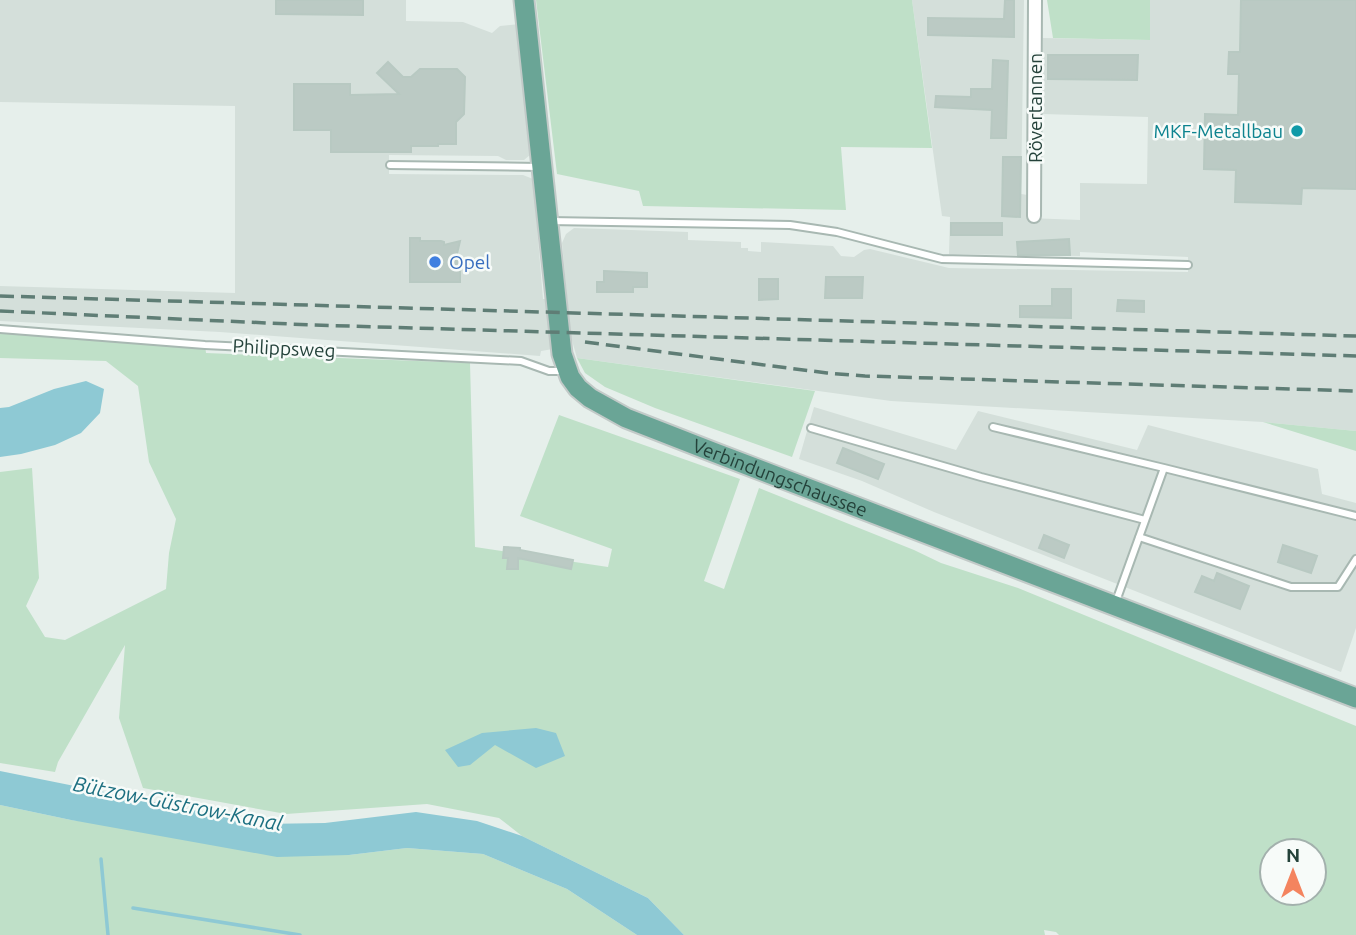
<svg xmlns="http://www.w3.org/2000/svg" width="1356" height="935" font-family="Ubuntu,sans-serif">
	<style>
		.built { fill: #d4dfda }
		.green { fill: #bfe0c8; fill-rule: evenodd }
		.water { fill: #8ec9d4 }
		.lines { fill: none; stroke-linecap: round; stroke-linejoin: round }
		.stream { stroke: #8ec9d4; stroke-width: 3.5 }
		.building { fill: #bbcac4; stroke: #b8c9c2; stroke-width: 2 }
		.lane-casing { stroke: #a8b8b2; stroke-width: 10 }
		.street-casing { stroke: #a8b8b2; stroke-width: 16 }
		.primary-casing { stroke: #c2cac8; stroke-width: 23 }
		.lane { stroke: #fff; stroke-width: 6 }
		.street { stroke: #fff; stroke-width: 12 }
		.primary { stroke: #6aa596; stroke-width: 19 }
		.rail { stroke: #5f7d75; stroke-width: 3.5; stroke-dasharray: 14 7; stroke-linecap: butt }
		.culture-dot { fill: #0f9aa8; stroke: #f7fbf9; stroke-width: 2.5 }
		.shop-dot { fill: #3f7fe0; stroke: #f7fbf9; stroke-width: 2.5 }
		.labels { text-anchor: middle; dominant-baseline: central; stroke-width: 5; stroke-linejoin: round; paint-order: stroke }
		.street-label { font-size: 19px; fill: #24423a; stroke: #f7fbf9 }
		.culture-label { font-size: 19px; fill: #0d838f; stroke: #f7fbf9; text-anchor: end }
		.shop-label { font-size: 19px; fill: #366cbe; stroke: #f7fbf9; text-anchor: start }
		.water-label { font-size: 21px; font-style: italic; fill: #1c6f80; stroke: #f7fbf9 }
	</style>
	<rect width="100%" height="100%" fill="#e6efeb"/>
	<path class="built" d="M0 0H406V21L463 22 492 33 500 26 519 24 530 155 524 160H506L498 156 389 155V174L523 175 533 179 543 299H547L553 349 541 351 540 356 220 332 0 321V286L235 293V106L0 102Z
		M912 0H1024L1021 194 1028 195 1029 218 1080 220V183L1147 184 1148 117 1042 114 1043 38 1149 40 1150 0H1356V431L1263 422 891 401 577 358 571 337 562 243 566 234 574 228 688 232V240L741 242V248H748V251L761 252V242L833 246 841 256 854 257 864 250 870 249 949 268 1188 272V257L1080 252V256L949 254 950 217 942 216Z
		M814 407 956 450 978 411 1137 450 1148 425 1318 469 1322 494 1356 503V628L1341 672 934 512 862 481 799 459Z"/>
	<path class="green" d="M536 0H912L932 148 841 147 846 210 643 206 639 191 557 174Z
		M1047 0H1150V40L1053 38Z
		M0 329 205 345 206 353 470 363 475 547 608 567 612 549 520 516 559 415 740 479 704 581 724 589 759 488 914 550 941 563 1018 588 1356 726V935H1059L1056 932 1044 930 1045 935H684L648 898 522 836 499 818 427 804 286 814 143 788 119 718 125 645 58 762 55 772 0 763V472L32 468 39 578 26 606 45 637 65 640 166 589 169 553 176 519 149 462 138 386 106 361 0 358ZM1272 851H1314V893H1272Z
		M577 358 815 391 792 457 655 408 605 387 585 373Z
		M1263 422 1356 431V451Z
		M0 805 71 820 349 855 407 848 483 854 567 889 637 935H0Z"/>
	<path class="water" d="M86 381 104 389 100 413 81 433 55 445 21 454 0 457V408L9 407 54 389Z
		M536 728 556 733 565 756 536 768 495 745 470 765 458 767 445 750 482 733Z
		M0 771 263 824 325 823 416 812 477 821 522 836 648 898 684 935H637L567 889 483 854 407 848 349 855 277 857 71 820 0 805Z"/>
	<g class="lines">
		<path class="stream" d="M101 859 108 935
			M133 908 300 935"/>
	</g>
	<path class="building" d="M276 0H363V15L276 14Z
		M1005 0H1014V37L928 35V18L1004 19Z
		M1241 0H1356V189L1302 188 1301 204 1235 202 1236 170 1204 169 1205 114 1238 115 1239 74H1228L1229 52H1240Z
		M1048 55H1138L1137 80 1048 79Z
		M993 60 1008 61 1006 138H991L992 110 935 107 936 96 971 97V89H992Z
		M388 62 403 77H411L420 69H457L465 77 464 114 456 122V144H438V146H411V152H331V130H294V84H350V95L399 94 377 73Z
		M1003 157H1021L1020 217 1002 216Z
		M951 223H1002V235H951Z
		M410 238H420V241H441L444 242V245L460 241 456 258H459L460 260V282H410Z
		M1069 239 1070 255H1018L1017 242Z
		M604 271 647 273V287H633V292H597V282H604Z
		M826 277H863L862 298H825Z
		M759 279H778V299L759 300Z
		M1052 289H1071V318L1020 317V306H1052Z
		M1118 300 1144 301V312L1117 311Z
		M843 448 884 464 878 479 837 463Z
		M1044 535 1069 545 1064 558 1039 548Z
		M1283 545 1317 556 1311 573 1278 562Z
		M504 547 520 548V550L573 560 571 569 518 558V569H507L508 558H503Z
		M1217 573 1249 586 1240 609 1195 592 1202 576 1214 581Z"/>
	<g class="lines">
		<defs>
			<path id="lane" d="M390 165 539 167
				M549 221 790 225 837 232 942 259 1188 265
				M0 329 205 345 521 361 549 371H565
				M993 427 1164 468
				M811 428 981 477 1145 520
				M1139 537 1291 587H1338L1356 559
				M1115 604 1164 468 1356 516"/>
			<path id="street" d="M1034 216 1035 0"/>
			<g id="primary">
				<path id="s1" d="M524 0 562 354 570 377 578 388 590 398 626 418 713 452 1356 698"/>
			</g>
		</defs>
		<use href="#lane" class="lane-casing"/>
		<use href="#street" class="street-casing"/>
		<use href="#primary" class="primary-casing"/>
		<use href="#lane" class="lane"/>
		<use href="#street" class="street"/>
		<use href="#primary" class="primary"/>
		<path class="rail" d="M0 296 1356 336
			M0 311 313 325 1356 356
			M585 342 827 373 865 376 1356 391"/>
	</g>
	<circle class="culture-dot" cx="1297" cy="131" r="7"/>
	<circle class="shop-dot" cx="435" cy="262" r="7"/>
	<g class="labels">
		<g class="street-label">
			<text transform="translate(1035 108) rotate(-90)">Rövertannen</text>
			<text transform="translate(284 348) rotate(3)">Philippsweg</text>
			<text stroke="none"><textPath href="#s1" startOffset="616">Verbindungschaussee</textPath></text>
		</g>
		<g class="culture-label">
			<text x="1283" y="131">MKF-Metallbau</text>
		</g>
		<g class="shop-label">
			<text x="449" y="262">Opel</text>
		</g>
		<g class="water-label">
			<text transform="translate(178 803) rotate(11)">Bützow-Güstrow-Kanal</text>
		</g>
	</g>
	<g transform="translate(1293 872)"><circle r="33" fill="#f7fbf9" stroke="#a3b1ad" stroke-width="2"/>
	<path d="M0-5L12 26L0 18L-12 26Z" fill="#f4845f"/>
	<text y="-10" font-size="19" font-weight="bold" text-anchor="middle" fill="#24423a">N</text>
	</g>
</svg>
